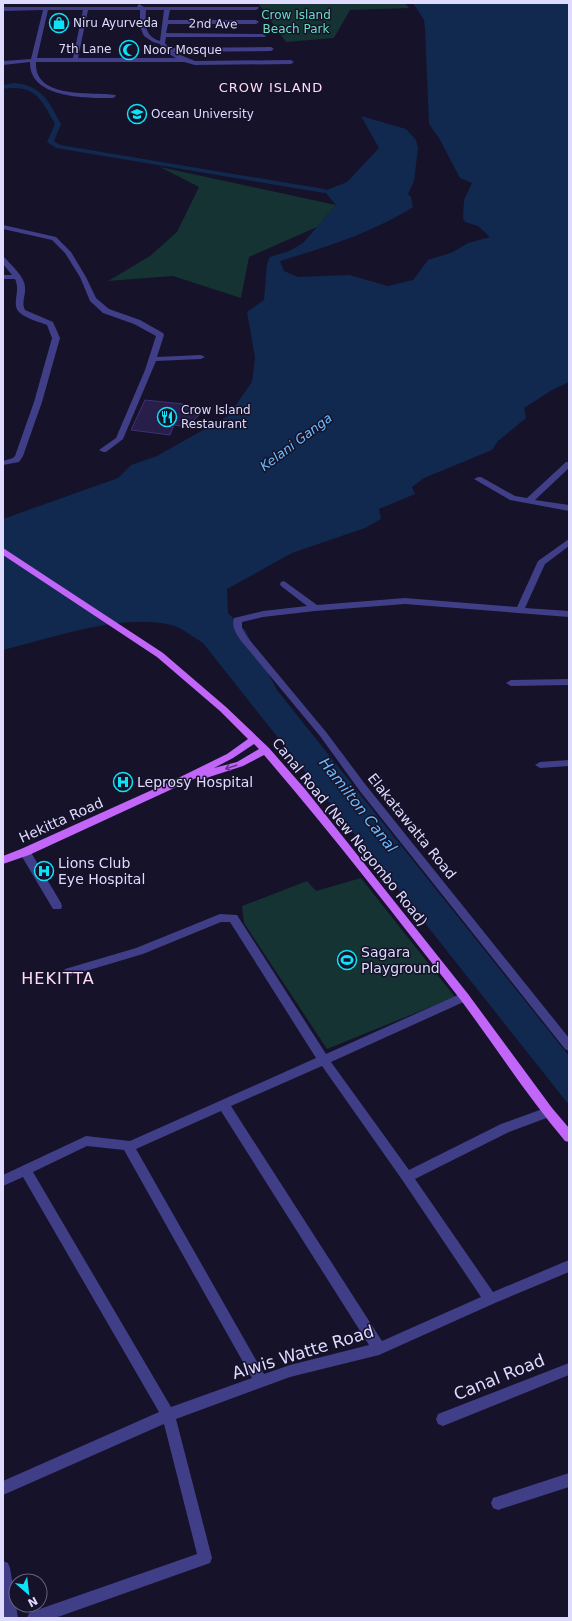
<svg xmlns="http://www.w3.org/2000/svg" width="572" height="1621" font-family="'DejaVu Sans',sans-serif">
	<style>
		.green { fill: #153332 }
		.water { fill: #11294e }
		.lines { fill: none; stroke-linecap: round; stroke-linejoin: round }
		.canal { fill: #11294e; fill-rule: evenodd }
		.building { fill: #271e4a; stroke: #3e3175 }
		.minor { fill: #403e87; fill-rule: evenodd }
		.major { fill: #c266fa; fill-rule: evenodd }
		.oneway { stroke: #633888 }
		.labels { text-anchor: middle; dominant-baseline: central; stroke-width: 3; stroke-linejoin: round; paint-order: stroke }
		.far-park-label { font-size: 12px; fill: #68ddbf; stroke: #15122a }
		.far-poi-label { font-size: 12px; fill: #dfdbfe; stroke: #15122a; text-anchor: start }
		.far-street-label { font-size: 12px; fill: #dfdbfe; stroke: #15122a }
		.far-neighbourhood-label { font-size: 13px; letter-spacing: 1px; fill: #feddf2; stroke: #15122a }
		.far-water-label { font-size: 13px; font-style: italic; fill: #6dbafa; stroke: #15122a }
		.poi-label { font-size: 14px; fill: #dfdbfe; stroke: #15122a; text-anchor: start }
		.street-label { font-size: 14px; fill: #dfdbfe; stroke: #15122a }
		.water-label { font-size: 15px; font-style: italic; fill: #6dbafa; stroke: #15122a }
		.quarter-label { font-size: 16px; letter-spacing: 1px; fill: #feddf2; stroke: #15122a }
		.near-street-label { font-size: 17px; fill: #dfdbfe; stroke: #15122a }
	</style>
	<rect width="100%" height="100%" fill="#15122a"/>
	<path class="green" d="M258 3H405L409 8 350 10 334 38 286 42Z
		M160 167 336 205 317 227 249 257 241 298 173 276 108 281 150 256 177 232 199 187Z
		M361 878 455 997 327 1049 244 923 242 906 307 881 316 891Z"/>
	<path class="water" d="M413 3H569V382L552 390 524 408 526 418 498 441 492 450 424 478 412 487 415 494 379 509 381 519 365 528 292 553 227 589 228 613 245 630 277 690 569 1056V1105L203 643C194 638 182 627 171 625 122 613 52 638 3 650V519L118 478 131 465 157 456 228 416 252 382 255 357 247 312 264 300 267 263 270 257 289 251 303 243 336 205 324 191 347 182 379 148 361 116 406 129 416 140 418 148 414 181 408 194 411 197 413 207C372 233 326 247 280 261L284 271 298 277 349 275 388 286 413 280 428 260 453 252 468 243 490 237 478 226 465 222 463 218 464 200 472 183 460 178 439 138 429 124 425 29 424 20Z"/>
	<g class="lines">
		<path class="canal" d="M14 83C42 85 49 102 61 124L54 141 60 145 324 189 328 191 324 193 56 148 47 142 55 124C41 99 35 84 3 89V85Z"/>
	</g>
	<path class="building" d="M145 400 183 404 182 407 205 409 187 427 174 425 170 435 131 430Z"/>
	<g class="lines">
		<path class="minor" d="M139 4 144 7H258L259 8 256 10H170L168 20H256L259 22 256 24H168L166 33 263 34 266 36 265 37H166L165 43 169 48 271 47 274 49 271 51 173 52 195 61 291 60 294 62 291 64 195 65 184 62H36C34 100 92 91 115 95L116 96 113 98C88 98 29 99 30 62L3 65V61L31 59 43 10 3 11V7H137ZM48 10H83L73 58H37ZM88 10H140V27L144 36 153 42 160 44 165 52 176 58H78ZM146 10H164L160 41C144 36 145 24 146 10Z
			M3 225 56 237 71 252 86 277 96 298 109 309 140 320 163 333 164 335 157 357 201 355 205 357 201 359 156 361 123 439 106 452H103L99 450 116 438 145 370 156 336 134 324 103 313 90 301 80 277 65 253 52 240 3 229Z
			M3 257 5 258C11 265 25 277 25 287 26 295 21 303 25 310L53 322 60 338 42 402 23 456 19 462 3 465V461L13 458 15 456 34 402 52 338 47 325C39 322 25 318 19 312 11 304 21 291 15 279H3V275H12L3 264Z
			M566 462H569V468L535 500 569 505V511L510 500 474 479 478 477H481L515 496 527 498Z
			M569 539V546L545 564 525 608 569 611V617L405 604 315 611 263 617 242 622V628L248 638 326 732 365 784 569 1038V1051L565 1049 359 790 320 736 242 642C237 635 231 627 234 618L263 611 307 606 281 586 280 584 281 582 284 581 317 605 405 598 517 607 538 561Z
			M569 679V685L511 686 506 683 511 680Z
			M569 760V766L540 768 535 765 540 762Z
			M25 848 29 849 61 903 62 906 61 909H53L21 855 20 852 21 849Z
			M220 914 237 915 326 1054 460 994 464 993 468 994 470 997 468 1000 331 1062 409 1170 501 1124 548 1107 552 1108 554 1112 552 1116 509 1132 415 1179 493 1292 569 1260V1272L495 1303 379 1355 290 1377 176 1419 212 1558 210 1563 55 1618H27L29 1613 34 1611 197 1554 164 1424 3 1495V1481L159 1412 23 1177 3 1186V1175L86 1136 130 1141 316 1058 230 922H221L143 954 69 976 65 975 64 972 65 969 136 948ZM322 1066 403 1181 481 1297 382 1341 231 1106ZM221 1111 369 1345 290 1365 264 1374 136 1149ZM87 1146 124 1150 252 1378 171 1407 33 1172Z
			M569 1363V1375L443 1426 438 1424 436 1419 438 1414Z
			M569 1473V1487L498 1510 493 1508 491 1503 493 1498Z
			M3 1561 8 1563 10 1568 18 1618H4Z"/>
		<path class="major" d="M3 548 163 653 226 707 269 748 305 789 468 994 552 1108 569 1128V1142L565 1141C527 1096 495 1046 460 999 396 917 332 834 264 755L243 766 200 780 196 778 29 855 3 864V856L21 849 172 781 227 754 248 739 220 711 157 657 3 555ZM254 744 259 749 237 762 214 768 233 758Z"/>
	</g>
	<defs><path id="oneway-shaft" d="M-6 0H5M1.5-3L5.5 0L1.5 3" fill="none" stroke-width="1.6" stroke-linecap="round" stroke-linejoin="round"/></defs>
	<use class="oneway" href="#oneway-shaft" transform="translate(231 767) rotate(162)"/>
	<defs>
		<symbol id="shop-ring" viewBox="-11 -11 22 22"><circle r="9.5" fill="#15122a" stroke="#0ee2f7" stroke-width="1.5"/><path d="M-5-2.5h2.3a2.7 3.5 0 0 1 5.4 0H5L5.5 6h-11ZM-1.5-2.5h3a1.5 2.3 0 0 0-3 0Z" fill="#0ee2f7"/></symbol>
		<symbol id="mosque-ring" viewBox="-11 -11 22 22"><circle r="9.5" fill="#15122a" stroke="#0ee2f7" stroke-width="1.5"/><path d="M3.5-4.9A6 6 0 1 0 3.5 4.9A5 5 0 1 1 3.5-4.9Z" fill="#0ee2f7"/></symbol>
		<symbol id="university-ring" viewBox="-11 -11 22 22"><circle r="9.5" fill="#15122a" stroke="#0ee2f7" stroke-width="1.5"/><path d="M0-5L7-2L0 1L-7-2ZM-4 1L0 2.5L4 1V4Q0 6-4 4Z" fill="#0ee2f7"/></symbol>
		<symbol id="restaurant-ring" viewBox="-11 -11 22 22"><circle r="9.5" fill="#15122a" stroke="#0ee2f7" stroke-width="1.5"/><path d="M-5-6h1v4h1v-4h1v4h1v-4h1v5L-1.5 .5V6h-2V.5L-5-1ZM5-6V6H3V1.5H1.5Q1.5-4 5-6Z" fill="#0ee2f7"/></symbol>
		<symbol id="hospital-ring" viewBox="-11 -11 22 22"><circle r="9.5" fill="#15122a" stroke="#0ee2f7" stroke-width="1.5"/><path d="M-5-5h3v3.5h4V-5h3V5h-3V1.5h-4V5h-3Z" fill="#0ee2f7"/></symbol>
		<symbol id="stadium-ring" viewBox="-11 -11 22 22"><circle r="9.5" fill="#15122a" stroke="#0ee2f7" stroke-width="1.5"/><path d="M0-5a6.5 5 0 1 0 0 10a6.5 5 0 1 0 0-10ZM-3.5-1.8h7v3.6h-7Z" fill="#0ee2f7"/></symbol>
	</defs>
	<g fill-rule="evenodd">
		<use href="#shop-ring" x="48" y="12" width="22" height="22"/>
		<use href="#mosque-ring" x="118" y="39" width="22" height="22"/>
		<use href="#university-ring" x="126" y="103" width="22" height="22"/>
		<use href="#restaurant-ring" x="156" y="406" width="22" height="22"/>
		<use href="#hospital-ring" x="112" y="771" width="22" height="22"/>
		<use href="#hospital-ring" x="33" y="860" width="22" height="22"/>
		<use href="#stadium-ring" x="336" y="949" width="22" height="22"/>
	</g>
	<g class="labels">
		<g class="far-park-label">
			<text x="296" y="15">Crow Island<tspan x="296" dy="14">Beach Park</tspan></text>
		</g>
		<g class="far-poi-label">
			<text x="73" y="23">Niru Ayurveda</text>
			<text x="143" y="50">Noor Mosque</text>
			<text x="151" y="114">Ocean University</text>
			<text x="181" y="410">Crow Island<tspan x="181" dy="14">Restaurant</tspan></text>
		</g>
		<g class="far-street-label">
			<text transform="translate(213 24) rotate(1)">2nd Ave</text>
			<text x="85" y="49">7th Lane</text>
		</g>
		<g class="far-neighbourhood-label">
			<text x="271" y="87">CROW ISLAND</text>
		</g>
		<g class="far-water-label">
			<text transform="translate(296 442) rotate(-37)">Kelani Ganga</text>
		</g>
		<g class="poi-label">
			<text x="137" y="782">Leprosy Hospital</text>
			<text x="58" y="863">Lions Club<tspan x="58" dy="16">Eye Hospital</tspan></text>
			<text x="361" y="952">Sagara<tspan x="361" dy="16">Playground</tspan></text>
		</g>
		<g class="street-label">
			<text transform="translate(61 820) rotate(-24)">Hekitta Road</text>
			<text transform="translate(412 826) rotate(51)">Elakatawatta Road</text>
			<text transform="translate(350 832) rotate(51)">Canal Road (New Negombo Road)</text>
		</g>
		<g class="water-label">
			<text transform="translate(358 805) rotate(52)">Hamilton Canal</text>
		</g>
		<g class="quarter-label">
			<text x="58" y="978">HEKITTA</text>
		</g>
		<g class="near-street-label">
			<text transform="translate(303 1352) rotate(-17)">Alwis Watte Road</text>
			<text transform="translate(499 1377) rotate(-22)">Canal Road</text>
		</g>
	</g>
	<rect width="572" height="1621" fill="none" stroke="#dfdbfe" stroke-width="8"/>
	<g transform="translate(28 1593) rotate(152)"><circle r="19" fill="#15122a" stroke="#66627f"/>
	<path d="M0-3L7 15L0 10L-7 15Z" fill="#0ee2f7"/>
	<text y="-6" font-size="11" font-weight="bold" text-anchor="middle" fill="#dfdbfe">N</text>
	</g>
</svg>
